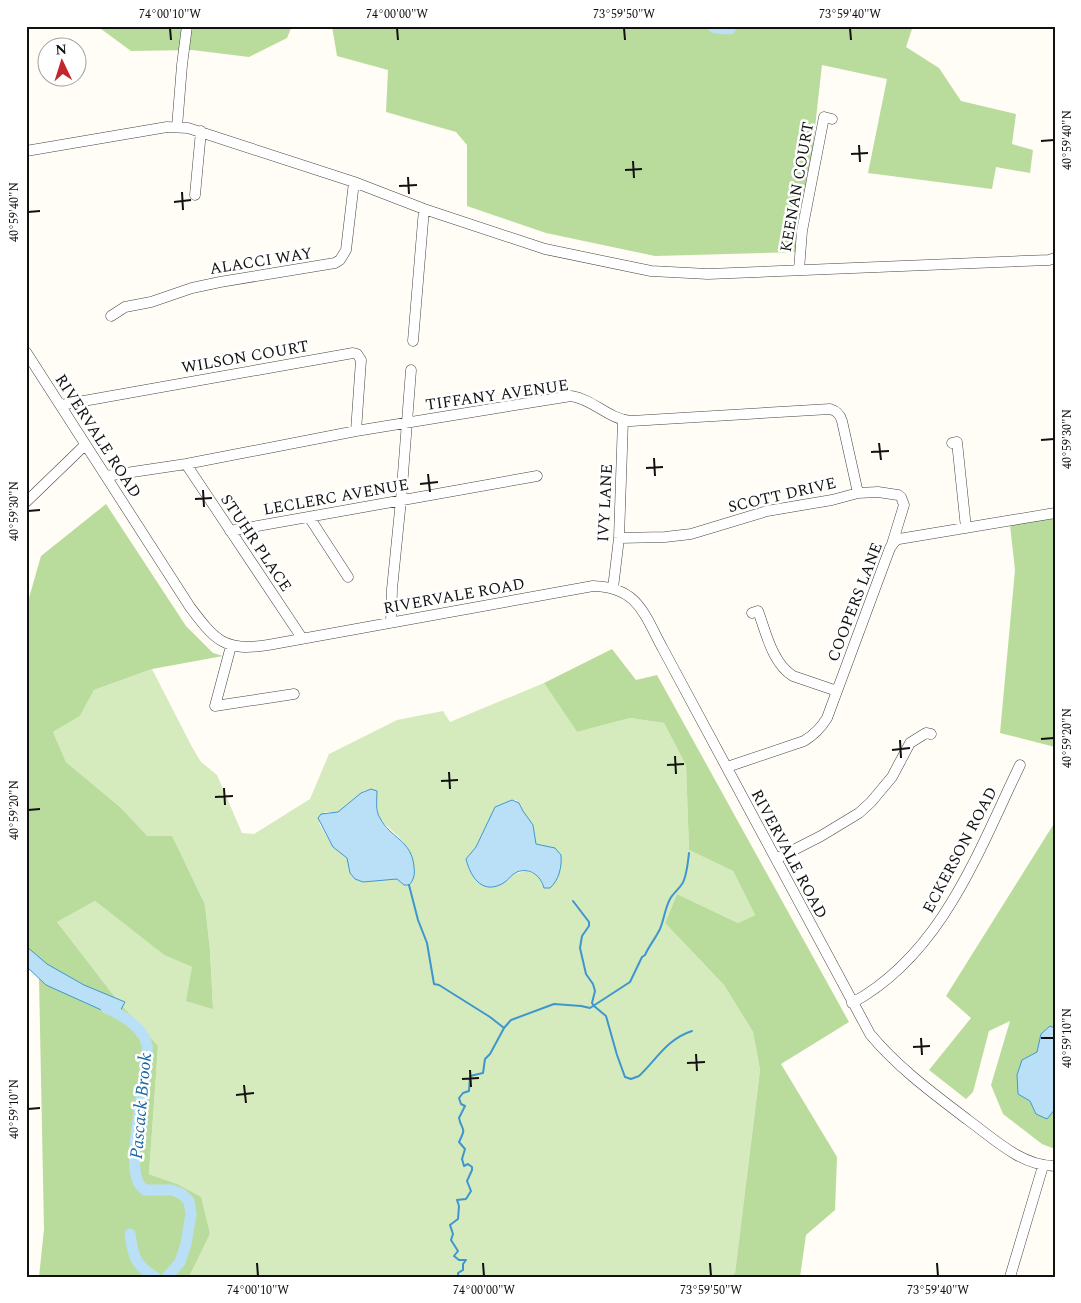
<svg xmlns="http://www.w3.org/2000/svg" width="1081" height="1303" font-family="Spectral,serif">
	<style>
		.green { fill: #d5ebbd; fill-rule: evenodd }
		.forest { fill: #b9dc9c }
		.water { fill: #b9e0f7; stroke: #3f96cf }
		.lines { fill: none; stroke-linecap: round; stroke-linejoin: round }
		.stream { stroke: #3f96cf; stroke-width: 2 }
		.river { stroke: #b9e0f7; stroke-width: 11 }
		.minor-casing { stroke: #444; stroke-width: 11 }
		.minor { stroke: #fff; stroke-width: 10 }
		.ticks { fill: none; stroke: #111; stroke-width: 2 }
		.labels { text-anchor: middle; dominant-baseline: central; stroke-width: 5; stroke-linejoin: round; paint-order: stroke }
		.street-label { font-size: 16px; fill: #111; stroke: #fff }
		.water-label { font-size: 18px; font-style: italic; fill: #1768a6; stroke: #fff }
		.neatline { fill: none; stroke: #111; stroke-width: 2 }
		.ticks-label { font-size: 12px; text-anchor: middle; fill: #111 }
	</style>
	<rect width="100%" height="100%" fill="#fffdf5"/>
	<path class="green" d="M152 669 192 747 201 762 217 775 242 833 254 834 310 799 329 754 397 720 443 711 450 722 544 683 577 732 630 718 664 723 686 764 689 850 733 871 755 915 738 923 677 894 665 923 724 985 753 1032 760 1070 735 1273 730 1277H189L210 1234 177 1184 149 1174 158 1046 118 1001 57 922 95 901 164 955 192 967 213 1008 210 950 205 905 120 807 66 762 53 732 80 716 94 690ZM365 790 377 801C376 819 386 825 398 836 404 843 409 850 413 859L404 885 397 879 363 882 350 873 347 858 333 847 319 823 325 812H339ZM512 800H516L521 805 523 811 533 825 536 844 543 845 561 862C560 877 556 878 544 885L537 875 526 871 479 883 468 865 469 855 476 847 495 807Z"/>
	<path class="forest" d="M97 26H292L287 38 249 57 192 50 131 51Z
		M332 26H913L906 47 939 68 961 101 1016 114 1012 144 1033 150 1030 173 996 167 992 189 868 173 887 79 822 65 801 252 655 256 546 233 467 206V145L456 132 386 112 388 70 337 56Z
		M106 504 186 626 213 653 223 656 152 669 94 690 80 716 53 732 66 762 120 807 147 836H172L205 905 210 950 213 1009 186 1001 192 967 164 955 95 901 57 922 118 1001 158 1046 149 1174 177 1184 201 1197 210 1234 189 1277H39L44 1229 39 978 26 952V599L29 598 41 556Z
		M1055 514V747L1000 733 1015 570 1010 525Z
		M612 649 636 680 657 675 849 1022 781 1064 837 1157 835 1210 806 1235 800 1277H730L735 1273 760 1070 753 1032 724 985 665 923 677 894 738 923 755 915 733 871 689 850 686 765 664 723 630 718 577 732 544 683Z
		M1055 822V1028L1050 1026 1041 1034 1037 1052 1022 1060 1017 1075 1018 1094 1030 1101 1036 1114 1047 1119 1055 1109V1149L1042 1144 1003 1114 991 1085 1010 1021 989 1031 973 1092 966 1099 929 1070 971 1018 946 996Z"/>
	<path class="water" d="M371 789 377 791C377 800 375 810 380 818 390 838 412 840 414 867 415 874 414 880 409 885H404L397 879 363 882 355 879 350 873 347 858 333 847 318 818 321 814 338 812 361 793Z
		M512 800 519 803 523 811 533 825 536 844 555 848 561 855C562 867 559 880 550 888H544C541 876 530 867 517 872 512 874 509 879 505 882 484 896 471 879 466 859L476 847 495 807Z
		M26 946 47 964 84 985 125 1002 117 1017 46 985 26 966Z
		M1050 1026 1055 1028V1109L1047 1119 1036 1114 1030 1101 1018 1094 1017 1075 1022 1060 1037 1052 1041 1034Z"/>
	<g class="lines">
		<path class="stream" d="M409 885 418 920 427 943 434 984 439 985 490 1017 504 1028
			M573 901 589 922V926L582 936 580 948 586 974 593 984 595 991 592 1003 594 1006 606 1016 617 1055 625 1077 631 1079 639 1076C657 1059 667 1039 692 1031
			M458 1277V1273L463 1270V1264L466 1260H459L454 1256 458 1251 451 1240 453 1234 450 1225 458 1219 459 1206 457 1200 466 1199 471 1191 467 1181 472 1170V1167L468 1164 464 1166 462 1159 465 1149 459 1142C467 1126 462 1132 459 1118L465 1106 461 1104 459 1098 463 1093 469 1091 470 1076 483 1073 485 1059 490 1054 504 1028 511 1020 554 1004 581 1006 590 1008 630 982 642 957 645 955C649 946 655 939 660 929 664 920 665 908 670 899 673 893 682 887 684 880 687 872 688 862 689 853"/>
		<path class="river" d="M712 26 715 28 730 29 732 26
			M106 1008C122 1015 143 1027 147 1045 148 1050 147 1056 146 1061 145 1092 127 1156 138 1182 139 1185 143 1188 145 1190H172L182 1194 189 1201 191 1214 186 1244 180 1262 167 1277
			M130 1234C133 1256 135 1265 155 1277"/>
		<defs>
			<path id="minor" d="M177 127 182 65 187 26
				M26 151 167 127 188 128 354 182 424 209 545 249 651 271 708 274 1049 260 1055 258
				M195 195 201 131
				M799 270 802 231 824 117 832 119
				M111 316 125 307 151 302 192 288 220 282 335 263 340 260 346 250 354 182
				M413 341 424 209
				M26 352 190 607C215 640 224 652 268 645L593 586C638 587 644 614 663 649L870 1034C897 1067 934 1094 968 1120 983 1131 998 1144 1015 1154 1027 1161 1040 1166 1055 1166
				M61 405 353 353 357 354 361 360 356 431
				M952 443 957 442 966 528
				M186 464 302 638
				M106 476 186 464 356 431 571 396C593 399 608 419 631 421L830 409C837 411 840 414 842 421L858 493
				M26 502 85 445
				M309 517 348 577
				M230 531 537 476
				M619 538 665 537 691 534 767 511 832 500 858 493 878 492 898 495 901 497 904 505 892 544
				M613 588 619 538 623 420
				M752 613 758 611C766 632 772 663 793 676L837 691
				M391 622 392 589 401 500 411 370
				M231 646 215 706 294 694
				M727 767 804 741C814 735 821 728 827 718L890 548 895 541 899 539 1055 513
				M776 859 821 836 859 813 871 802 892 777 910 743 926 733 931 734
				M852 1003C942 954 978 852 1020 765
				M1010 1277 1043 1166"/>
		</defs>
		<use href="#minor" class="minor-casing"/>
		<use href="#minor" class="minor"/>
	</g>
	<path class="ticks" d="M170 28 171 40M397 28 398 40M624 28 625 40M850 28 851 40M1041 141 1054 140M859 145 860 162M851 154 868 153M633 161 634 178M625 170 642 169M408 177 409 194M399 186 417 185M182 192 183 210M174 202 191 200M28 212 40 211M1041 440 1054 439M879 443 881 460M871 452 889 451M654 458 655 476M646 468 663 467M428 474 430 492M420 484 438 482M203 490 204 507M195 499 212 498M28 511 40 510M1041 739 1054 738M900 740 901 758M892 750 910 748M675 756 676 774M667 765 684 764M449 772 450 789M441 781 458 780M224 788 225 805M215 797 233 796M28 810 40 809M921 1038 922 1055M1041 1038H1054M913 1047 930 1046M696 1054 697 1071M687 1063 705 1062M470 1070 471 1087M462 1079 479 1078M244 1085 246 1103M236 1095 254 1093M28 1109 40 1108M257 1263 258 1276M483 1263 484 1276M710 1263 711 1276M937 1263 938 1276"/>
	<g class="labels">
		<g class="street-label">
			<text transform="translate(797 187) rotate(-80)">KEENAN COURT</text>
			<text transform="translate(261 261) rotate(-9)">ALACCI WAY</text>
			<text transform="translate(245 357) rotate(-10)">WILSON COURT</text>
			<text transform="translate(497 395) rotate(-8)">TIFFANY AVENUE</text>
			<text transform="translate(98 436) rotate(57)">RIVERVALE ROAD</text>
			<text transform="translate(782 495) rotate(-13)">SCOTT DRIVE</text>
			<text transform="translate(336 497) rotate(-10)">LECLERC AVENUE</text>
			<text transform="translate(605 503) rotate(-87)">IVY LANE</text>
			<text transform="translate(256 543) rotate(56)">STUHR PLACE</text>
			<text transform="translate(454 596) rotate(-10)">RIVERVALE ROAD</text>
			<text transform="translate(855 602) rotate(-69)">COOPERS LANE</text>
			<text transform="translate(960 850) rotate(-62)">ECKERSON ROAD</text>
			<text transform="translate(789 854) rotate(62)">RIVERVALE ROAD</text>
		</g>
		<g class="water-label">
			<text transform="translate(141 1106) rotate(-85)">Pascack Brook</text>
		</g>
	</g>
	<rect width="1081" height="1303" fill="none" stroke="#ffffff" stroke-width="55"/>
	<g transform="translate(62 62) rotate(356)"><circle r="24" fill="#ffffff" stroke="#a0a0a0"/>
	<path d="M0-4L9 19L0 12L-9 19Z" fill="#c4262e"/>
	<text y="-8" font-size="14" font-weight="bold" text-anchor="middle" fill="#111111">N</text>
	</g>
	<rect x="28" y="28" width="1026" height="1248" class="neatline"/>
	<g class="ticks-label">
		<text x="170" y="18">74°00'10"W</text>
		<text x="397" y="18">74°00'00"W</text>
		<text x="624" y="18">73°59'50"W</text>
		<text x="850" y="18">73°59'40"W</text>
		<text transform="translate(1067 140) rotate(-90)" y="4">40°59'40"N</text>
		<text transform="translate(14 212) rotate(-90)" y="4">40°59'40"N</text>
		<text transform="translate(1067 439) rotate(-90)" y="4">40°59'30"N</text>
		<text transform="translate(14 511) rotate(-90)" y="4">40°59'30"N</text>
		<text transform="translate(1067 738) rotate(-90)" y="4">40°59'20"N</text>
		<text transform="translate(14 810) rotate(-90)" y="4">40°59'20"N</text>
		<text transform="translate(1067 1038) rotate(-90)" y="4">40°59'10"N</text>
		<text transform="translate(14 1109) rotate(-90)" y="4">40°59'10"N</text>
		<text x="258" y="1294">74°00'10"W</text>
		<text x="484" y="1294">74°00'00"W</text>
		<text x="711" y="1294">73°59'50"W</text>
		<text x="938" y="1294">73°59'40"W</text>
	</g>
</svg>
